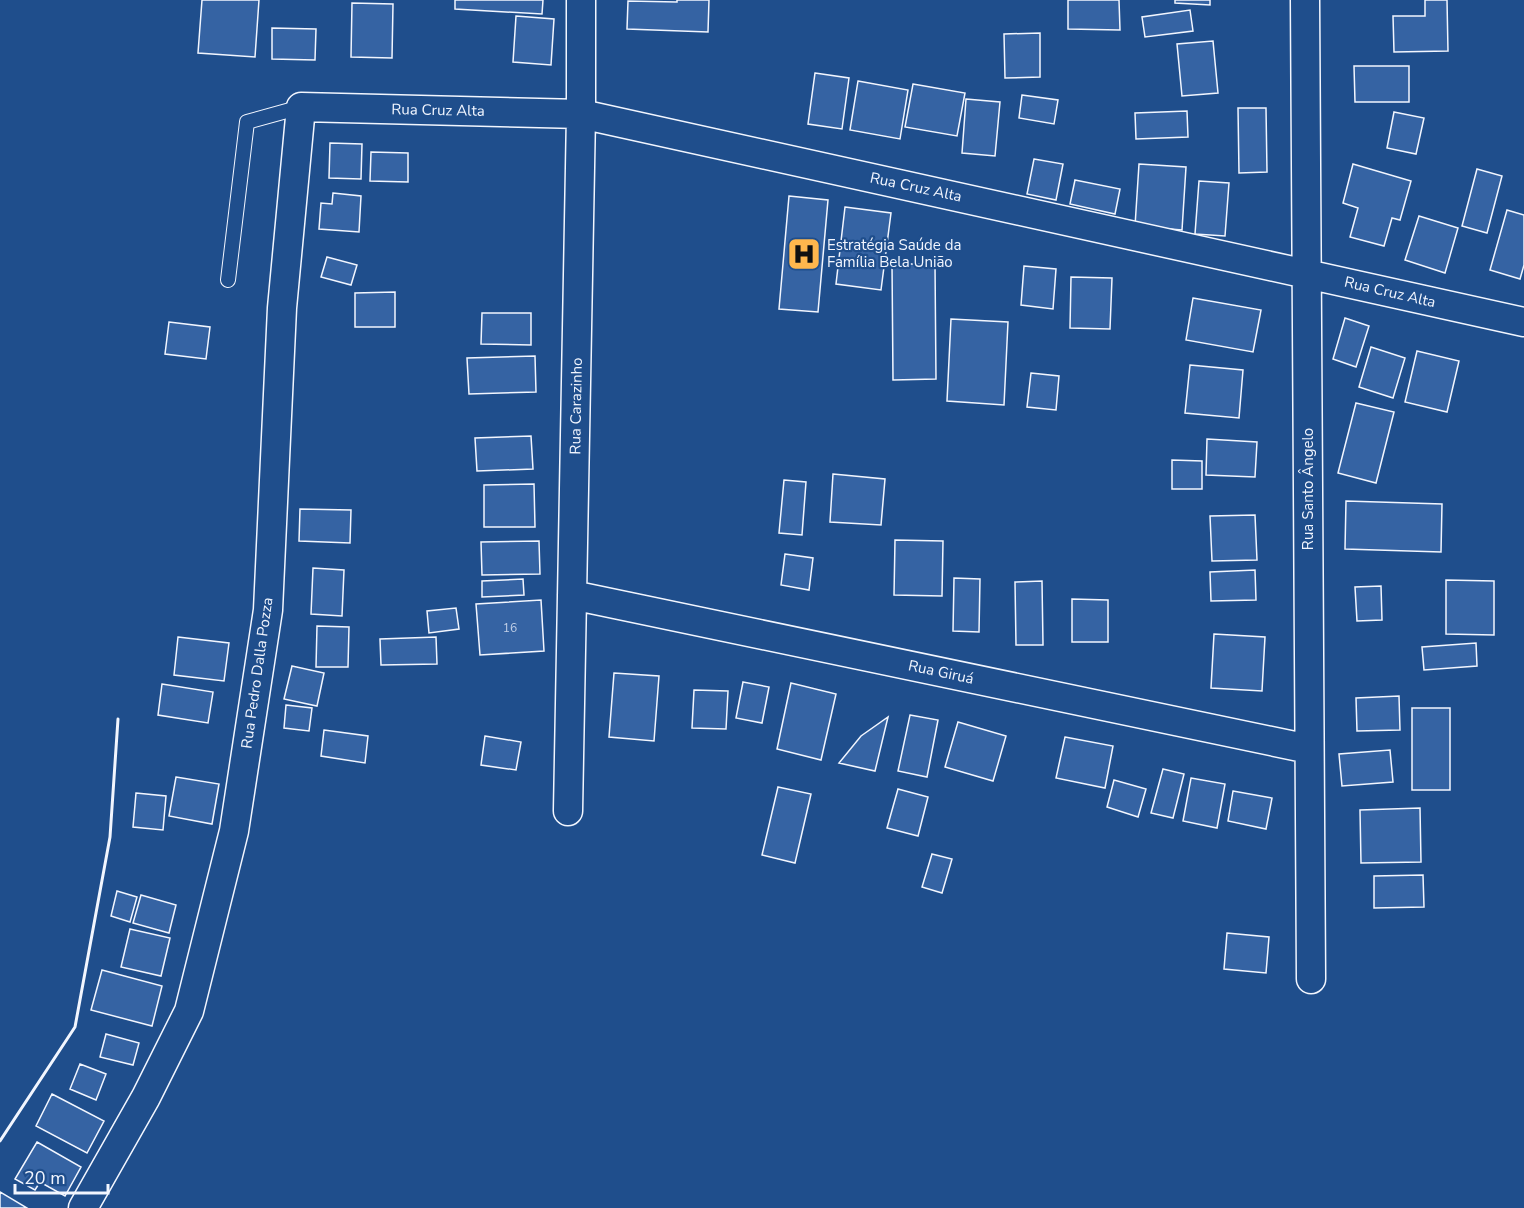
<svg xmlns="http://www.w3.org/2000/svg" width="1524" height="1208" font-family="'Nunito Sans',sans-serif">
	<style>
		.building { fill: #3563a3; stroke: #f2f6ff; stroke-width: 1.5 }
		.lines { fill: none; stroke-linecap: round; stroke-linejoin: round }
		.lane-casing { stroke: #f2f6ff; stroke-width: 16 }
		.street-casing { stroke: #f2f6ff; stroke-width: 31 }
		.lane { stroke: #1f4e8c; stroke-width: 14 }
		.street { stroke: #1f4e8c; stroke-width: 28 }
		.wall { stroke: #f2f6ff; stroke-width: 3 }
		.labels { text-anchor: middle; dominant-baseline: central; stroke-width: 4.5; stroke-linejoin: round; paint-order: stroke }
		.number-label { font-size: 12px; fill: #c3d1e8 }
		.street-label { font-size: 15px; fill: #f2f6ff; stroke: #1f4e8c }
		.poi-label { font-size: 15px; fill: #f2f6ff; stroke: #1f4e8c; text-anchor: start }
	</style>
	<rect width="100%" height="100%" fill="#1f4e8c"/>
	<path class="building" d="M202 0H259L255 57 198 53Z
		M455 0H543L542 14 455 9Z
		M677 0H709L708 32 627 29 628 1 677 2Z
		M1068 0H1119L1120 30 1068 29Z
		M1175 0H1210V5L1175 3Z
		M1425 0H1447L1448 51 1394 52 1393 16H1425Z
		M352 3 393 4 392 58 351 57Z
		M1190 10 1193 31 1145 37 1142 17Z
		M516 16 554 19 551 65 513 62Z
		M272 28 316 29 315 60 272 59Z
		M1040 33V77L1005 78 1004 34Z
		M1213 41 1218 93 1182 96 1177 44Z
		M1354 66H1409V102H1355Z
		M815 73 849 78 842 129 808 124Z
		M858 81 908 90 900 139 850 130Z
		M913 84 965 93 957 136 905 127Z
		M1022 95 1058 100 1054 124 1019 118Z
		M966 99 1000 102 995 156 962 153Z
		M1238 108H1266L1267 172 1239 173Z
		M1187 111 1188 137 1136 139 1135 113Z
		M1394 112 1424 118 1416 154 1387 148Z
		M330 143 362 144 361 179 329 178Z
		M371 152 408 153V182L370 181Z
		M1034 159 1063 164 1056 200 1027 194Z
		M1139 164 1186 167 1182 230 1135 226Z
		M1353 164 1411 181 1400 220 1392 218 1384 246 1350 237 1358 208 1343 203Z
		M1477 169 1502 176 1487 233 1462 226Z
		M1075 180 1120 189 1115 214 1070 204Z
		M1199 181 1229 183 1225 236 1195 234Z
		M333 193 361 196 359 232 319 229 321 203 332 204Z
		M789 196 828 200 818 312 779 309Z
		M845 207 891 213 881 290 836 284Z
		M1507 210 1524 215V265L1520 279 1490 270Z
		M1419 216 1458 228 1445 273 1405 260Z
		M327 257 357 265 351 285 321 277Z
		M892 264H935L936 379 893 380Z
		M1024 266 1056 269 1053 309 1021 305Z
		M1071 277 1112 278 1110 329 1070 328Z
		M395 292V327H355V293Z
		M1193 298 1261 310 1253 352 1186 340Z
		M482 313H531V345L481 344Z
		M1345 318 1369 326 1356 367 1333 359Z
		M951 319 1008 322 1004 405 947 401Z
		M169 322 210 327 206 359 165 354Z
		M1371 347 1405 358 1393 398 1359 387Z
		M1417 351 1459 361 1447 412 1405 402Z
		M535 356 536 392 469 394 467 358Z
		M1190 365 1243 370 1239 418 1185 413Z
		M1031 373 1059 376 1056 410 1027 407Z
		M1356 403 1394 412 1376 483 1338 473Z
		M531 436 533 469 477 471 475 438Z
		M1207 439 1257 442 1255 477 1206 475Z
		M1172 460 1202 461V489H1172Z
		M833 474 885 479 881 525 830 522Z
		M784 480 806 482 802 535 779 533Z
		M534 484 535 527H484V485Z
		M1346 501 1442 504 1441 552 1345 549Z
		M300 509 351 510 350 543 299 541Z
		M1255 515 1257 560 1212 561 1210 516Z
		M895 540 943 541 942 596 894 595Z
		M539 541 540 574 482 575 481 542Z
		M785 554 813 558 809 590 781 585Z
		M313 568 344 570 342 616 311 614Z
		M1255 570 1256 600 1211 601 1210 572Z
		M954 578 980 579 979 632 953 631Z
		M523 579 524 595 482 597V581Z
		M1446 580 1494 581V635L1446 634Z
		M1042 581 1043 645H1016L1015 582Z
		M1381 586 1382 620 1357 621 1355 587Z
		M1072 599 1108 600V642H1072Z
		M541 600 544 651 480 655 476 604Z
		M456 608 459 629 429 633 427 611Z
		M317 626 349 627 348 667H316Z
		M1214 634 1265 637 1262 691 1211 688Z
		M178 637 229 643 224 681 174 675Z
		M436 637 437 664 381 665 380 639Z
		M1476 643 1477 666 1424 670 1422 647Z
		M292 666 324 673 317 706 284 699Z
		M614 673 659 676 654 741 609 737Z
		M743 682 769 687 762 723 736 718Z
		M791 683 836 694 821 760 777 749Z
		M162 684 213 692 208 723 158 715Z
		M694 690 728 691 726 729 692 728Z
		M1399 696 1400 730 1357 731 1356 698Z
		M286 705 312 708 309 731 284 728Z
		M1412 708H1450V790H1412Z
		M910 715 938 720 927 777 898 771Z
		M888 717 875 771 839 763 861 736Z
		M958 722 1006 736 993 781 945 767Z
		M324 730 368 736 365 763 321 756Z
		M485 736 521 742 516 770 481 765Z
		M1065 737 1113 746 1105 788 1056 778Z
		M1390 750 1393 782 1342 786 1339 754Z
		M1163 769 1184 774 1173 818 1151 813Z
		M176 777 219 784 212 824 169 816Z
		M1191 778 1225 784 1217 828 1183 821Z
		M1114 780 1146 789 1138 817 1107 807Z
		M778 787 811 794 795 863 762 855Z
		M898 789 928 797 918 836 887 828Z
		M1233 791 1272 798 1266 829 1228 821Z
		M136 793 166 796 163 830 133 827Z
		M1420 808 1421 862 1361 863 1360 810Z
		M932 854 952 859 942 893 922 887Z
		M1423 875 1424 907 1374 908V876Z
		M117 891 137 897 130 922 111 916Z
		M141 895 176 905 169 933 133 923Z
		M130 929 170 938 161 976 121 967Z
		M1227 933 1269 937 1266 973 1224 969Z
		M102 970 162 986 152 1026 91 1010Z
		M106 1034 139 1043 133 1065 100 1057Z
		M80 1064 106 1074 96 1100 70 1089Z
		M52 1094 104 1121 87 1153 36 1126Z
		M37 1142 81 1167 65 1196 40 1182 35 1190 15 1179Z
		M0 1192 27 1208H0Z"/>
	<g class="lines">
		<defs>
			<path id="lane" d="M228 280 247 122 301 107"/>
			<path id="street" d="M1305 0 1311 979
				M572 595 1309 749
				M568 811 581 114V0
				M83 1208 146 1097 189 1011 234 831 268 610 282 308 301 107 581 114 1524 322"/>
		</defs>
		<use href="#lane" class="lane-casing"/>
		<use href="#street" class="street-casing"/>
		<use href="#lane" class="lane"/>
		<use href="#street" class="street"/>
		<path class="wall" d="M0 1141 75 1027 110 837 118 719"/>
	</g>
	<defs>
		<symbol id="hospital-square" viewBox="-11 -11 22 22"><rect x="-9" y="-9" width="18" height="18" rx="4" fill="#ffb74d" stroke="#1f4e8c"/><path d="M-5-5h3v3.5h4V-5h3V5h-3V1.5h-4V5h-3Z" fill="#111"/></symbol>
	</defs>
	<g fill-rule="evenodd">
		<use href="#hospital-square" x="785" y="235" width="38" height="38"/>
	</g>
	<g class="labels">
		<g class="number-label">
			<text x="510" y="628">16</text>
		</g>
		<g class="street-label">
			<text transform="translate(438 110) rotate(1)">Rua Cruz Alta</text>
			<text transform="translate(916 187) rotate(12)">Rua Cruz Alta</text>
			<text transform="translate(1390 292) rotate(13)">Rua Cruz Alta</text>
			<text transform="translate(576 406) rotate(-89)">Rua Carazinho</text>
			<text transform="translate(1308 489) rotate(-90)">Rua Santo Ângelo</text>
			<text transform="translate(941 672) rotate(12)">Rua Giruá</text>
			<text transform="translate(257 673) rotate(-82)">Rua Pedro Dalla Pozza</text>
		</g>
		<g class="poi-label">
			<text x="827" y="245">Estratégia Saúde da<tspan x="827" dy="17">Família Bela União</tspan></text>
		</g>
	</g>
	<path d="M15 1184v9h93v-9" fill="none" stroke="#f2f6ff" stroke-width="3"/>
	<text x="24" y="1184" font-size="18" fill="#f2f6ff" stroke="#1f4e8c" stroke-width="4.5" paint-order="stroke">20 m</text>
</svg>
